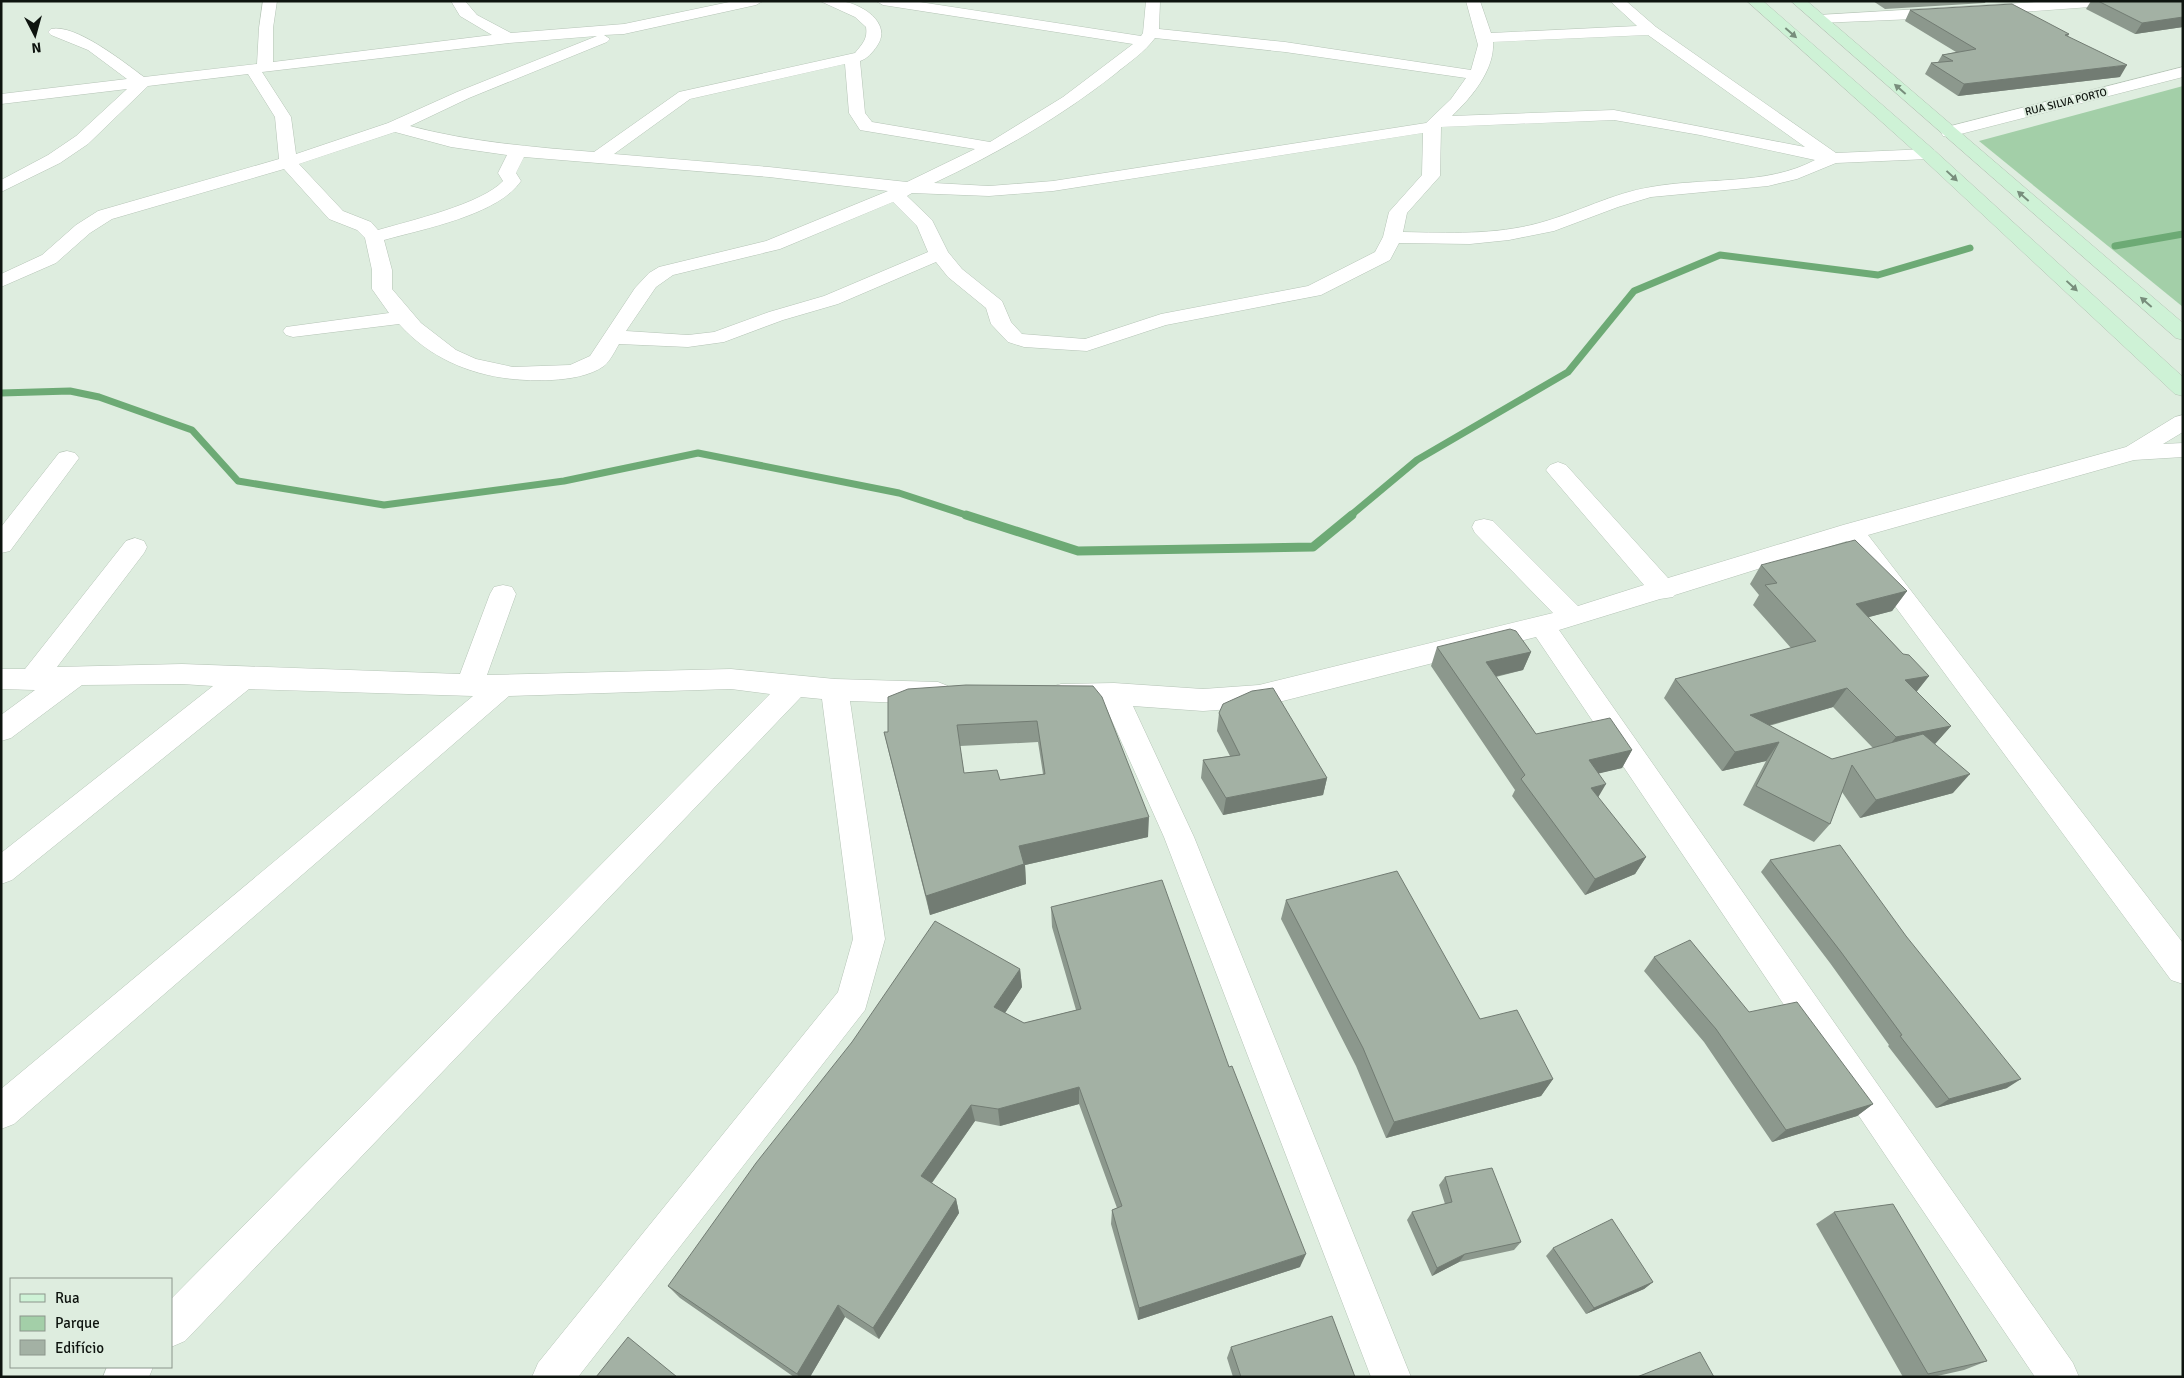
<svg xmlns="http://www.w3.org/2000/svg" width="2184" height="1378" font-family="Signika,sans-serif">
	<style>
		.green { fill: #a3cfa8 }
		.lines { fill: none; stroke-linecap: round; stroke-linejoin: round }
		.stream-far1 { stroke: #6daa75; stroke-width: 7 }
		.stream { stroke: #6daa75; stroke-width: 9 }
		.minor-casing { stroke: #b5c4b6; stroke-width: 1 }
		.secondary-casing { stroke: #b5c4b6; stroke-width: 1 }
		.minor { fill: #fff; fill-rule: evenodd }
		.secondary { fill: #cef2d6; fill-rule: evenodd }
		.wall { fill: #8c988d; fill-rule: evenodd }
		.shaded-wall { fill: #727c73 }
		.building { fill: #a3b1a4; stroke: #727c73; fill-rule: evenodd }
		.oneway { fill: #788e7c }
		.labels { text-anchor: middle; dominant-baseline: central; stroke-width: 4; stroke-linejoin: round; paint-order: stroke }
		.far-street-label { font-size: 11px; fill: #0e140f; stroke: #deeddf }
	</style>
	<rect width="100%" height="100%" fill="#deeddf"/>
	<path class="green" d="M2183 86V307L1979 141Z"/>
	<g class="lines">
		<path class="stream-far1" d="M2115 246 2183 234
			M1 393 70 391 99 397 192 430 238 481 384 505 564 481 698 453 899 493 969 516
			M1350 516 1417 460 1568 372 1634 291 1720 255 1878 275 1970 248"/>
		<path class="stream" d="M966 515 1078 551 1313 547 1352 515"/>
		<defs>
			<path id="minor" d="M263 1H277L273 28V62L492 35 460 16 451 1H465L477 15 511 33 624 24 734 1H763L756 5 624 34 604 35 610 39 607 42 469 98 410 126C470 142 532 147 594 152L679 92 855 53C862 44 868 39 866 27L855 17 820 1C826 1 833 1 840 1 861 3 893 23 877 46 873 52 867 59 860 61L865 113 872 122 990 142 1063 97 1133 44 883 5 876 1H913L1141 36 1143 33 1146 1H1160L1159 29 1285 42 1471 70 1478 45 1466 1H1480L1491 33 1637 26 1610 1H1626L1656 27 1836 153 1928 149 1934 150 1937 154 1934 158 1928 159 1836 163 1797 179 1768 186 1651 197 1618 207 1554 231 1509 240 1470 244 1399 243 1390 260 1321 295 1166 325 1087 351 1024 347 1008 342 991 324 986 308 948 277 936 262 838 304 783 320 724 342 688 347 619 344C615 351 610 361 604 366 590 376 569 379 552 380 494 383 439 368 399 324L293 337 286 335 283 331 286 327 389 313 372 289V270L365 238 357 230 329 219 284 169 112 219 90 233 56 263 1 287V274L42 255 76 225 98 211 279 159 275 117 248 74 148 86 88 144 60 163 1 192V180L48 155 76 136 127 89 1 104V94L127 79 88 50 51 35 48 32 51 29C75 23 125 63 144 77L257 64 259 28ZM1648 35 1805 147 1614 110 1452 116C1471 98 1495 70 1493 42ZM597 36 457 92 388 123 296 154 291 117 262 72 509 43ZM1155 38 1285 52 1466 78 1451 99 1426 123 1053 181 989 186 934 183C998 153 1059 118 1115 74 1128 63 1145 52 1155 38ZM845 64 849 113 860 130 975 149 907 182 769 167 614 154 690 99ZM1614 120 1700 135 1815 160C1766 186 1705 177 1651 187 1612 193 1577 213 1539 223 1495 235 1448 233 1403 232L1407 213 1440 176 1441 127ZM395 132 451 147 507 155 498 173 503 181C482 204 409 221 378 230L371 222 343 211 299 164ZM1423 133 1422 175 1389 212 1383 237 1375 252 1308 286 1161 314 1085 339 1022 334 1011 322 1002 301 962 269 948 252 932 220 907 196 912 193 989 196 1053 191ZM524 157 769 177 888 191 766 241 659 267 649 273 635 288 590 356 570 365 513 367 476 359 456 350 421 323 392 289V270L384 240C423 229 498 215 521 181L516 173ZM893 202 917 226 928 252 824 296 769 312 714 332 688 335 626 331 656 287 673 275 780 249Z
				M2054 1H2125L2118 5 1937 18 1819 23 1812 19 1819 15Z
				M2183 67V77L1949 137 1943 136 1941 132 1943 128Z
				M2183 415V432L2163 444 2183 443V457L2134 460 1868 535 2183 943V984L2171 980 1847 541 1675 595 1673 597 1660 599 1559 630 2073 1363 2079 1377H2035L1536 637 1259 707 1203 711 1133 706 1194 837 1411 1377H1371L1164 837 1105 705 1061 706 1051 703 1047 695 1051 687 1061 684 1114 683 1203 689 1259 685 1553 613 1475 533 1472 527 1475 521 1484 519 1493 521 1578 606 1644 585 1550 475 1546 470 1550 465 1558 462 1566 465 1668 578 1843 525 2126 447 2175 417Z
				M67 451 75 453 79 458 10 551 1 553V527L59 453Z
				M135 538 144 541 147 547 144 553 57 667 182 664 460 674 490 594 494 587 503 585 512 587 516 594 487 675 731 669 835 679 938 682 948 686 952 693 948 700 938 704 850 701 885 939 865 1010 578 1377H532L538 1363 838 992 853 939 822 699 801 697 185 1341 171 1347V1299L770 694 731 689 509 696 14 1124 1 1129V1089L473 696 249 689 12 880 1 884V853L213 686 182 684 82 685 11 738 1 741V715L35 690 1 689V669H25L126 541Z
				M107 1367H153L149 1377H103Z"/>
			<path id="secondary" d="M1747 1H1763L1934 150 2183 377V396L2175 394 1922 158Z
				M1791 1H1807L2183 323V340L2176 338Z"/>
		</defs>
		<use href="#minor" class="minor-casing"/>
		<use href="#secondary" class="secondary-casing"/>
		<use href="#minor" class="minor"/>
		<use href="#secondary" class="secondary"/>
	</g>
	<path class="wall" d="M1873 1H1986L1985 3 1885 9Z
		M2091 1H2183V27L2135 34 2086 9Z
		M1910 10 2069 34 2068 36 2120 77 1958 96 1925 74 1931 63 1938 62 1942 55 1956 52 1905 21Z
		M1761 565 1907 591 1892 611 1868 617 1903 654 1929 676 1916 692 1951 726 1935 744 1953 793 1860 818 1842 792 1830 824 1814 842 1743 805 1766 761 1722 771 1664 698 1675 679 1791 648 1753 605 1759 595 1750 584ZM1833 707 1873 748 1832 759 1769 726Z
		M1437 647 1531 652 1523 670 1496 677 1536 734 1632 750 1622 768 1599 773 1598 798 1646 857 1635 874 1585 895 1512 796 1515 790 1431 666Z
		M1093 686 1148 837 1025 865 1026 884 930 915 889 753 884 732H888ZM1038 742 1043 774 1000 780 964 773 960 746Z
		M1219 713 1327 778 1323 795 1223 815 1201 778 1203 760 1230 756 1217 731Z
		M1770 860 2007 1088 1936 1108 1888 1046 1889 1045 1830 963 1761 872Z
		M1286 900 1480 1019 1553 1079 1541 1096 1386 1138 1356 1066 1281 919Z
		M1051 907 1300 1267 1138 1320 1111 1224 1112 1210 1117 1208 1079 1104 1000 1126 975 1121 932 1183 956 1199 959 1213 879 1339 845 1317 810 1377H794L680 1298 668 1286 1020 969 1022 987 1005 1013 1024 1023 1076 1010 1052 927Z
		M1654 957 1749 1012 1873 1104 1857 1116 1772 1142 1704 1042 1644 971Z
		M1445 1177 1521 1242 1514 1250 1459 1262 1432 1276 1407 1220 1412 1212 1445 1204 1439 1185Z
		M1834 1212 1987 1361 1964 1370 1933 1377H1903L1816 1224Z
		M1553 1248 1653 1282 1644 1289 1586 1314 1546 1256Z
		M1231 1347 1355 1377H1233L1227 1358Z"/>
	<path class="shaded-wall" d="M2183 17V27L2135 34 2142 23Z
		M2127 65 2120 77 1958 96 1964 84Z
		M1907 591 1892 611 1843 624 1856 604Z
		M1531 652 1523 670 1479 680 1486 662Z
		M1929 676 1914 695 1905 680Z
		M1847 688 1833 707 1738 734 1750 715Z
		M1951 726 1934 745 1881 756 1896 737Z
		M1779 742 1766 761 1722 771 1735 752Z
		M1632 750 1622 768 1580 778 1589 760Z
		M1970 774 1953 793 1860 818 1876 800Z
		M1327 778 1323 795 1223 815 1226 798Z
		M1606 784 1596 801 1591 788Z
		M1149 817 1148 837 1025 865 1026 884 930 915 926 896 1019 846Z
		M1646 857 1635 874 1585 895 1595 879Z
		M1020 969 1022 987 997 1025 994 1007Z
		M1553 1079 1541 1096 1386 1138 1394 1122Z
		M2021 1079 2007 1088 1936 1108 1949 1099Z
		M1079 1087V1104L1000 1126 998 1109Z
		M1873 1104 1857 1116 1772 1142 1786 1130Z
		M971 1105 975 1121 926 1191 921 1176Z
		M956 1199 959 1213 879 1339 873 1328Z
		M1306 1254 1300 1267 1138 1320 1139 1308Z
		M1465 1254 1459 1262 1432 1276 1437 1268Z
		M1653 1282 1644 1289 1586 1314 1594 1308Z
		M838 1305 845 1317 810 1377H799L797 1374Z"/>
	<path class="building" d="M2098 1H2183V17L2142 23Z
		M2012 4 2069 34 2065 35 2127 65 1964 84 1931 63 1953 61 1942 55 1976 49 1910 10Z
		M1855 540 1907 591 1856 604 1903 654 1909 655 1929 676 1905 680 1951 726 1896 737 1847 688 1750 715 1832 759 1923 734 1970 774 1876 800 1852 765 1830 824 1756 786 1779 742 1735 752 1675 679 1816 641 1765 585 1777 583 1761 565Z
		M1510 629 1516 631 1531 652 1486 662 1536 734 1610 718 1632 750 1589 760 1606 784 1591 788 1646 857 1595 879 1521 779 1525 775 1437 647Z
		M966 685 1093 686 1102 697 1149 817 1019 846 1024 864 926 896 884 732H888V697L908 689ZM1037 721 1045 774 1000 780 997 770 964 773 957 725Z
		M1273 688 1327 778 1226 798 1203 760 1240 755 1219 713 1223 704 1252 691Z
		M1840 845 1906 936 2021 1079 1949 1099 1900 1036 1902 1035 1841 952 1770 860Z
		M1397 871 1480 1019 1517 1010 1553 1079 1394 1122 1363 1048 1286 900Z
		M1162 880 1229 1067 1232 1066 1306 1254 1139 1308 1112 1210 1122 1206 1079 1087 998 1109 971 1105 921 1176 956 1199 873 1328 838 1305 797 1374 668 1286 756 1163 852 1042 935 921 1020 969 994 1007 1024 1023 1081 1009 1051 907Z
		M1690 940 1749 1012 1797 1002 1873 1104 1786 1130 1716 1029 1654 957Z
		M1492 1168 1521 1242 1465 1254 1437 1268 1412 1212 1452 1202 1445 1177Z
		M1893 1204 1987 1361 1928 1374 1834 1212Z
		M1612 1219 1653 1282 1594 1308 1553 1248Z
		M1332 1316 1355 1377H1241L1231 1347Z
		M628 1337 677 1377H596Z
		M1700 1352 1714 1377H1637Z"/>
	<defs><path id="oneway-solid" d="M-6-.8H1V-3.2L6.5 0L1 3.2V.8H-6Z" transform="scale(1.25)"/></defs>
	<g class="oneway">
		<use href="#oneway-solid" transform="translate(1791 33) rotate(41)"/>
		<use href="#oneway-solid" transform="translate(1900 89) rotate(-139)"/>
		<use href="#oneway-solid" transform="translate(1952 176) rotate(43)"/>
		<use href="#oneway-solid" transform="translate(2023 196) rotate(-139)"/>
		<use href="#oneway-solid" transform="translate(2072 286) rotate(43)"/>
		<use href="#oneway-solid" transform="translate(2146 302) rotate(-139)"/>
	</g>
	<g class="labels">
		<g class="far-street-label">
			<text transform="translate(2066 102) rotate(-14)">RUA SILVA PORTO</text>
		</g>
	</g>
	<rect width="2184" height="1378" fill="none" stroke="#0e140f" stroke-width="5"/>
	<rect x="10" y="1278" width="162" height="90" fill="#deeddf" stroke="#8b968c"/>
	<rect x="20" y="1294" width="25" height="8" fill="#cef2d6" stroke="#8b968c"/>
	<text x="55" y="1303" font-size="15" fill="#0e140f">Rua</text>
	<rect x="20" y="1316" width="25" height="15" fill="#a3cfa8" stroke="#8b968c"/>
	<text x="55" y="1328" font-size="15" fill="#0e140f">Parque</text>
	<rect x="20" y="1340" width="25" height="15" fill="#a3b1a4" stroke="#8b968c"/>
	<text x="55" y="1353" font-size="15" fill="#0e140f">Edifício</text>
	<g transform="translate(35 35) rotate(174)" stroke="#deeddf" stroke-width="4" paint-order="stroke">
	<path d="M0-4L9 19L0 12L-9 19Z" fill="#0e140f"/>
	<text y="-8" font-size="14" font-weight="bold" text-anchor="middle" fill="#0e140f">N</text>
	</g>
</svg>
